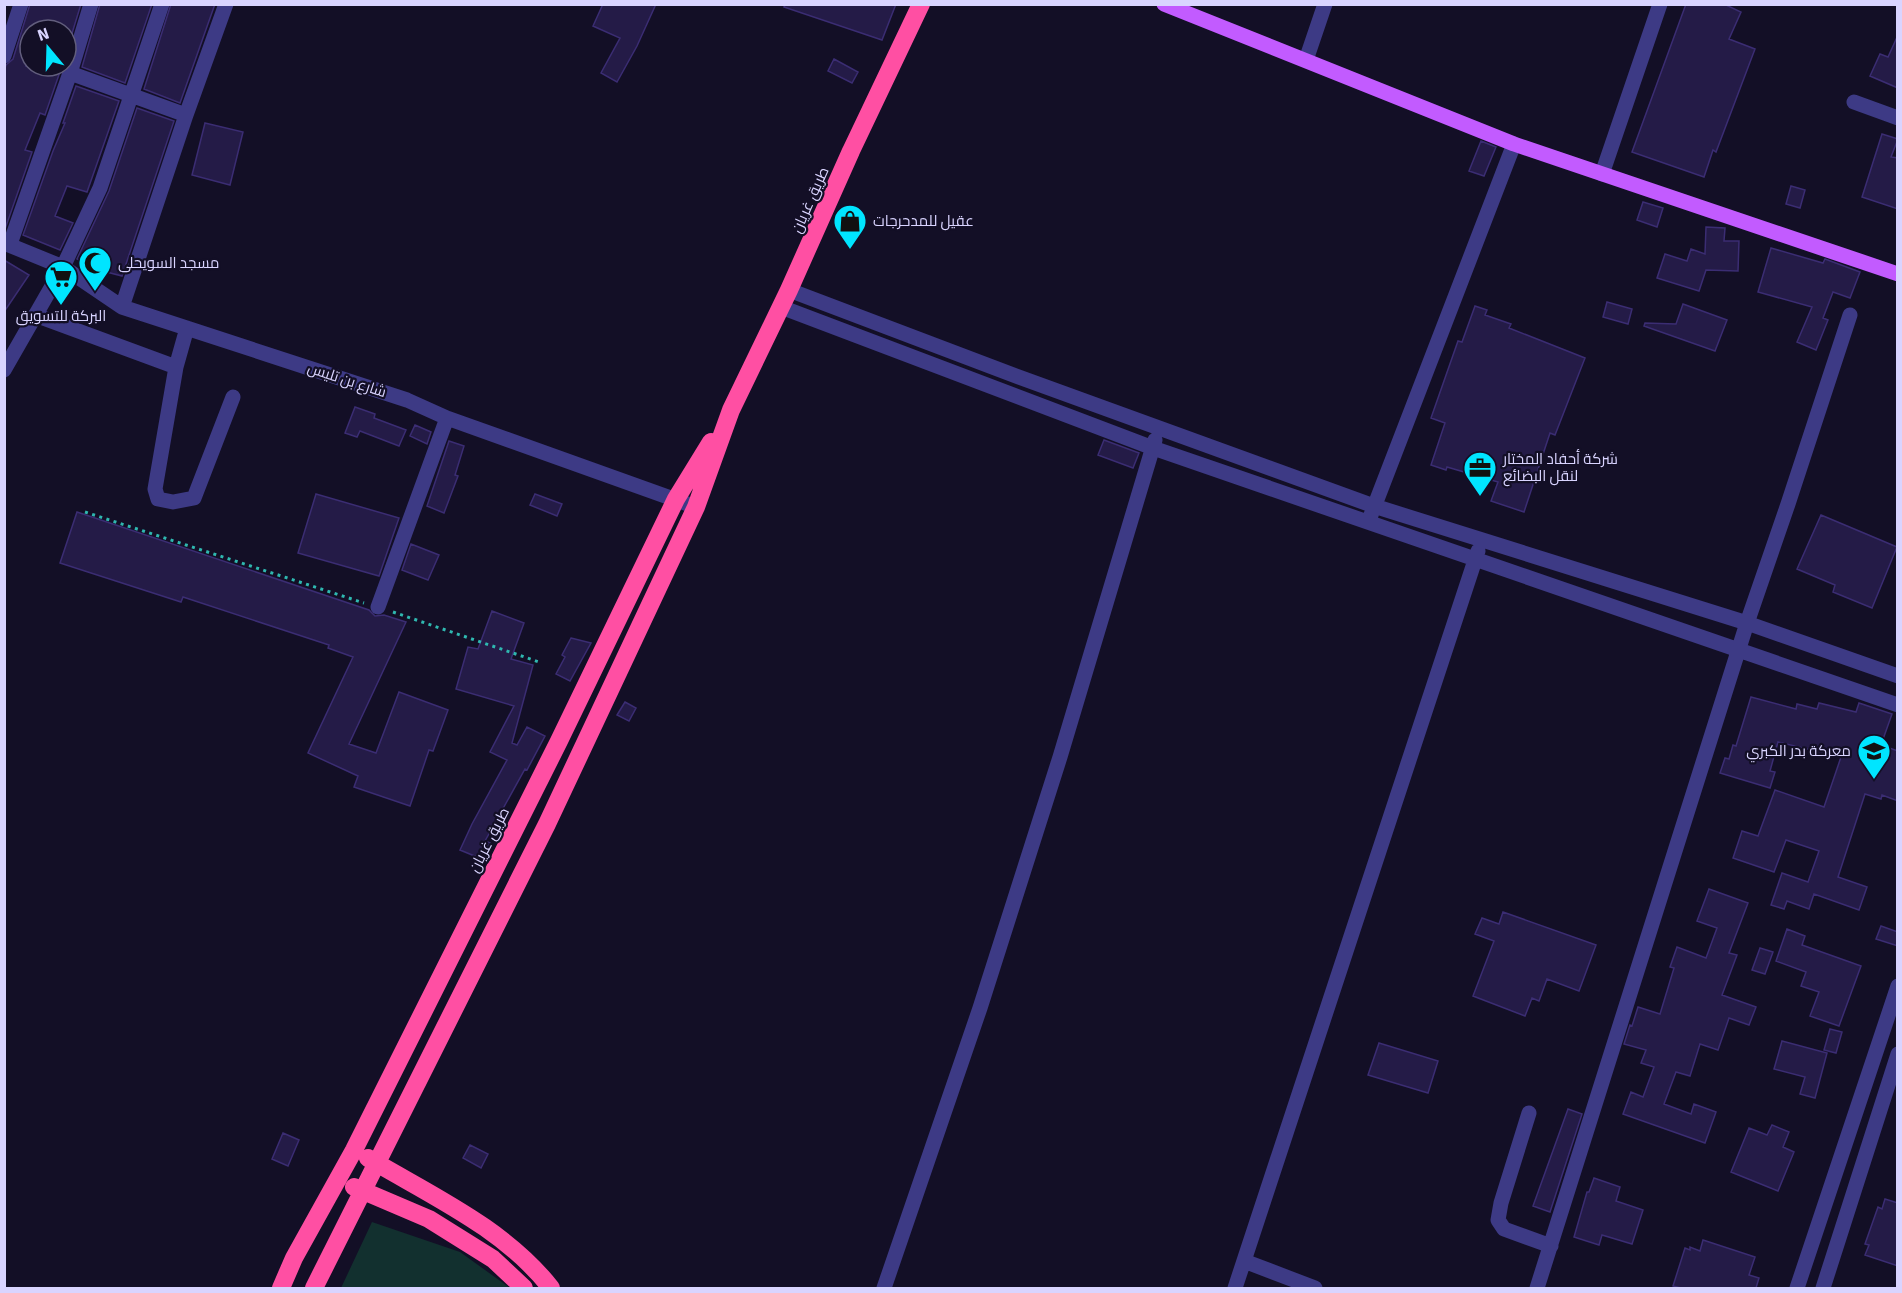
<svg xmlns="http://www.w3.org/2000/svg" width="1902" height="1293" font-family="Signika,Cairo,sans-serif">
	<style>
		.green { fill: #12302f }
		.building { fill: #241b47; stroke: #3b2d73; stroke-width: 1.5 }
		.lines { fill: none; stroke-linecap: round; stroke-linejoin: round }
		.path { stroke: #2fb8b0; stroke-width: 3; stroke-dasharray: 3 4.5; stroke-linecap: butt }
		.minor { stroke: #3d3a85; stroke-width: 15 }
		.major { stroke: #c25bff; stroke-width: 15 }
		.highway { stroke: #ff4fa3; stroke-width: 18 }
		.labels { text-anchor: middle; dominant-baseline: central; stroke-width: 4.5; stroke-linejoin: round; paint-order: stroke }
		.street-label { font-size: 15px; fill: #d9d4ff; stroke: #130f26 }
		.poi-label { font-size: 15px; fill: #d9d4ff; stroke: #130f26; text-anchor: start }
	</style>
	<rect width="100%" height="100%" fill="#130f26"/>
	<path class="green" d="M372 1222 460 1252 510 1288H341Z"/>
	<path class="building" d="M30 4H81L66 53V30L42 23 39 30H30V56L26 66H62L45 115 40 113 25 150 32 152 5 229 4 71 6 65 13 59Z
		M100 4H152L125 83 82 67Z
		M171 4H215L180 103 144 89Z
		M603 4H656L637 46 617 82 601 73 620 38 593 26Z
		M785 4H896L882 40 784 7Z
		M1686 4H1724L1741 12 1729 39 1755 49 1716 152 1713 150 1704 177 1632 152Z
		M1898 35V88L1870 76 1880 54 1888 57Z
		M834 59 858 72 852 83 828 71Z
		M76 86 119 101 87 192 67 186 55 216 73 223 60 250 23 235 53 151 65 123H63Z
		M137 108 174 121 122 276 99 270 77 259 109 191Z
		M205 123 243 132 230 185 192 175Z
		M1882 134 1898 139 1891 157 1898 158V209L1862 197Z
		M1481 141 1496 147 1484 176 1469 171Z
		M1791 186 1805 190 1800 208 1786 204Z
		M1643 202 1663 208 1657 227 1637 220Z
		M1706 227 1725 228 1724 241H1739L1738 271 1706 270 1699 291 1657 278 1665 254 1687 261 1691 249 1705 254Z
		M1771 248 1823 263 1825 259 1860 272 1850 298 1833 292 1823 318 1828 320 1816 350 1797 342 1812 307 1758 292Z
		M4 260 29 275 4 312Z
		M1607 302 1632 309 1628 324 1603 317Z
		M1683 304 1727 320 1715 351 1644 326 1645 323 1676 324Z
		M1475 306 1487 310 1485 315 1511 324 1509 328 1585 358 1555 435 1550 433 1524 512 1491 501 1498 482 1447 467 1446 470 1431 465 1445 423 1431 418 1458 341 1462 342Z
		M355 407 375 414 374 418 406 430 399 446 360 431 357 437 345 433Z
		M415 425 431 432 427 444 410 436Z
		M1104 440 1139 453 1133 468 1098 455Z
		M449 441 464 446 455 475 458 476 444 513 427 506Z
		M316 494 399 518 379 576 298 553Z
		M535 494 562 504 557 516 530 505Z
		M77 512 369 610 375 616 384 615 406 622 349 744 376 753 399 692 448 710 433 751 429 750 410 806 354 787 358 776 308 753 353 657 328 648 329 645 183 597 181 602 60 563Z
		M1821 515 1897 547 1872 608 1833 592 1835 585 1797 569Z
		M411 544 439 555 428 580 402 570Z
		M492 611 524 623 511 659 533 665 512 743 517 745 527 727 545 736 527 770 525 769 485 841 490 843 482 859 460 850 472 824 507 760 490 752 514 706 456 689 468 647 478 649Z
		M571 638 591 643 570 681 556 674 565 657 562 655Z
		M1751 697 1796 709 1797 704 1817 709 1819 703 1856 712 1859 703 1892 714 1881 745 1898 751V801L1882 795 1881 799 1865 794 1838 877 1867 887 1859 910 1814 894 1809 909 1787 901 1784 909 1771 905 1782 873 1808 882 1819 851 1786 840 1774 872 1733 858 1742 831 1758 836 1775 790 1824 807 1841 757 1778 742 1770 771 1775 772 1770 788 1720 773 1725 758 1729 759 1733 745 1736 746Z
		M625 702 636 708 629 721 617 715Z
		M1709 889 1748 903 1729 953 1737 955 1722 995 1756 1007 1749 1025 1729 1018 1718 1050 1700 1044 1690 1076 1676 1072 1664 1104 1691 1114 1694 1104 1716 1112 1705 1143 1623 1114 1631 1092 1643 1097 1654 1067 1641 1063 1646 1050 1624 1044 1630 1025 1632 1026 1638 1007 1660 1014 1674 968 1670 967 1677 947 1706 958 1717 928 1697 921Z
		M1503 912 1596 945 1579 991 1547 979 1539 1001 1532 998 1525 1016 1473 996 1494 941 1475 934 1482 918 1499 924Z
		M1881 926 1898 932V946L1876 939Z
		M1787 929 1805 936 1802 945 1861 966 1839 1026 1810 1016 1819 992 1801 986 1806 972 1776 961Z
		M1760 948 1773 952 1765 974 1752 970Z
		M1830 1029 1842 1032 1836 1053 1824 1050Z
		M1782 1041 1827 1053 1815 1098 1800 1094 1805 1077 1774 1069Z
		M1379 1043 1438 1061 1428 1093 1368 1075Z
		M1568 1109 1582 1114 1550 1212 1533 1206Z
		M1772 1125 1789 1132 1783 1147 1794 1152 1778 1191 1731 1172 1749 1128 1767 1135Z
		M283 1133 299 1140 288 1166 272 1159Z
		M470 1145 488 1154 481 1168 463 1158Z
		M1594 1178 1620 1187 1616 1201 1643 1210 1632 1244 1602 1235 1599 1245 1574 1237 1587 1192H1589Z
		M1885 1199 1898 1203V1266L1865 1255 1869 1245 1865 1244 1878 1207 1882 1209Z
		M1703 1240 1755 1257 1749 1275 1759 1278 1756 1288H1681L1673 1286 1685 1248 1690 1250V1247L1700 1251Z"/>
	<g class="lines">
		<path class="path" d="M85 512 364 603
			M393 612 542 663"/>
		<path class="minor" d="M4 56 21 4
			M1306 60 1325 4
			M70 73 186 115
			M1854 102 1898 118
			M1602 174 1660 4
			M4 243 63 267 122 307 407 400 447 418 696 507
			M10 244 70 73 91 4
			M789 290 1016 376 1374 506 1747 623 1898 676
			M122 307 186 115 226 4
			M781 307 1153 448 1898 705
			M35 315 176 367
			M187 328 176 367 155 489 158 499 173 502 194 498 233 397
			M4 370 63 267 100 188 162 4
			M1371 515 1514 144
			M378 607 447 418
			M1529 1113 1501 1203 1498 1220 1504 1229 1551 1246
			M1244 1261 1315 1288
			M884 1288 980 1008 1060 757 1155 440
			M1235 1288 1478 551
			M1537 1288 1747 623 1788 504 1850 315
			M1797 1288 1898 986
			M1823 1288 1898 1054"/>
		<path class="major" d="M1164 4 1514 144 1898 274"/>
		<path class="highway" d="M368 1158C432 1196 505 1229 551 1288
			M354 1187 429 1219 493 1259 524 1288
			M281 1288 294 1258 354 1150 559 741 676 499 711 442
			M314 1288 547 824 696 507 731 410 789 290 851 151 921 4"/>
	</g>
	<defs>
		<symbol id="shop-pin" viewBox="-11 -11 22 30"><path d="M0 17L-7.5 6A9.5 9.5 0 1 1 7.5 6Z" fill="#00e5ff" stroke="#130f26"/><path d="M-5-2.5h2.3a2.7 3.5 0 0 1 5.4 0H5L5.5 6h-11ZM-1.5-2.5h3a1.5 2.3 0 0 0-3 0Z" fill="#111"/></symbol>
		<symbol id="mosque-pin" viewBox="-11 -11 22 30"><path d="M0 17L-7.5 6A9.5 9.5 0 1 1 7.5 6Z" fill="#00e5ff" stroke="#130f26"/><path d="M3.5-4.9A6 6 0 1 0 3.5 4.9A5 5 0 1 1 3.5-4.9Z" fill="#111"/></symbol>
		<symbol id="supermarket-pin" viewBox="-11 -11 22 30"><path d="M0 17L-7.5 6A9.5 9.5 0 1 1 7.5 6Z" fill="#00e5ff" stroke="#130f26"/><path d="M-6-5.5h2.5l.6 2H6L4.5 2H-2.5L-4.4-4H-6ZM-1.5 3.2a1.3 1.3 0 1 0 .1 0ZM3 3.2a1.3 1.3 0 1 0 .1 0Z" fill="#111"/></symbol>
		<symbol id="office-pin" viewBox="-11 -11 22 30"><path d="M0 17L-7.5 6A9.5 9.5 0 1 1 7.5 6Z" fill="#00e5ff" stroke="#130f26"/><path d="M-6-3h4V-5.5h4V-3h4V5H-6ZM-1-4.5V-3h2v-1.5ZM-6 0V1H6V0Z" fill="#111"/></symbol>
		<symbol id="school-pin" viewBox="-11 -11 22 30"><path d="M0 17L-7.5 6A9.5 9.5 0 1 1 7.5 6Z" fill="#00e5ff" stroke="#130f26"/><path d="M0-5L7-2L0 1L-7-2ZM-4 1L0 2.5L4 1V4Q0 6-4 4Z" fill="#111"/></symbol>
	</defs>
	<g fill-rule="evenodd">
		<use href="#shop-pin" x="831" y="202" width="38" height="52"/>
		<use href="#mosque-pin" x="76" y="244" width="38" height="52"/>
		<use href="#supermarket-pin" x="42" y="258" width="38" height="52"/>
		<use href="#office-pin" x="1461" y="449" width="38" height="52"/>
		<use href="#school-pin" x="1855" y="732" width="38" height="52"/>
	</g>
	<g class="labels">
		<g class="street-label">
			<text transform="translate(810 200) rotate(-66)">طريق غريان</text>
			<text transform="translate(347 380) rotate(18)">شارع بن تليس</text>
			<text transform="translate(489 840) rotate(-63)">طريق غريان</text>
		</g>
		<g class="poi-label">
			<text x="873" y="221">عقيل للمدحرجات</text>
			<text x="118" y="263">مسجد السويحلى</text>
			<text x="61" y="316" text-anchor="middle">البركة للتسويق</text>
			<text x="1503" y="459">شركة أحفاد المختار<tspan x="1503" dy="17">لنقل البضائع</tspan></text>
			<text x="1851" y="751" text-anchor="end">معركة بدر الكبري</text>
		</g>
	</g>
	<rect width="1902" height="1293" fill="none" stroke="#d9d4ff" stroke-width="12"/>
	<g transform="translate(48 48) rotate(341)"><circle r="28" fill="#130f26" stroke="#625e7d" stroke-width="1.5"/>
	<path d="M0-4.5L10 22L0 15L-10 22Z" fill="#00e5ff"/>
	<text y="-9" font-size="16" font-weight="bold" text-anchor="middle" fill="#d9d4ff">N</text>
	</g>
</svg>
